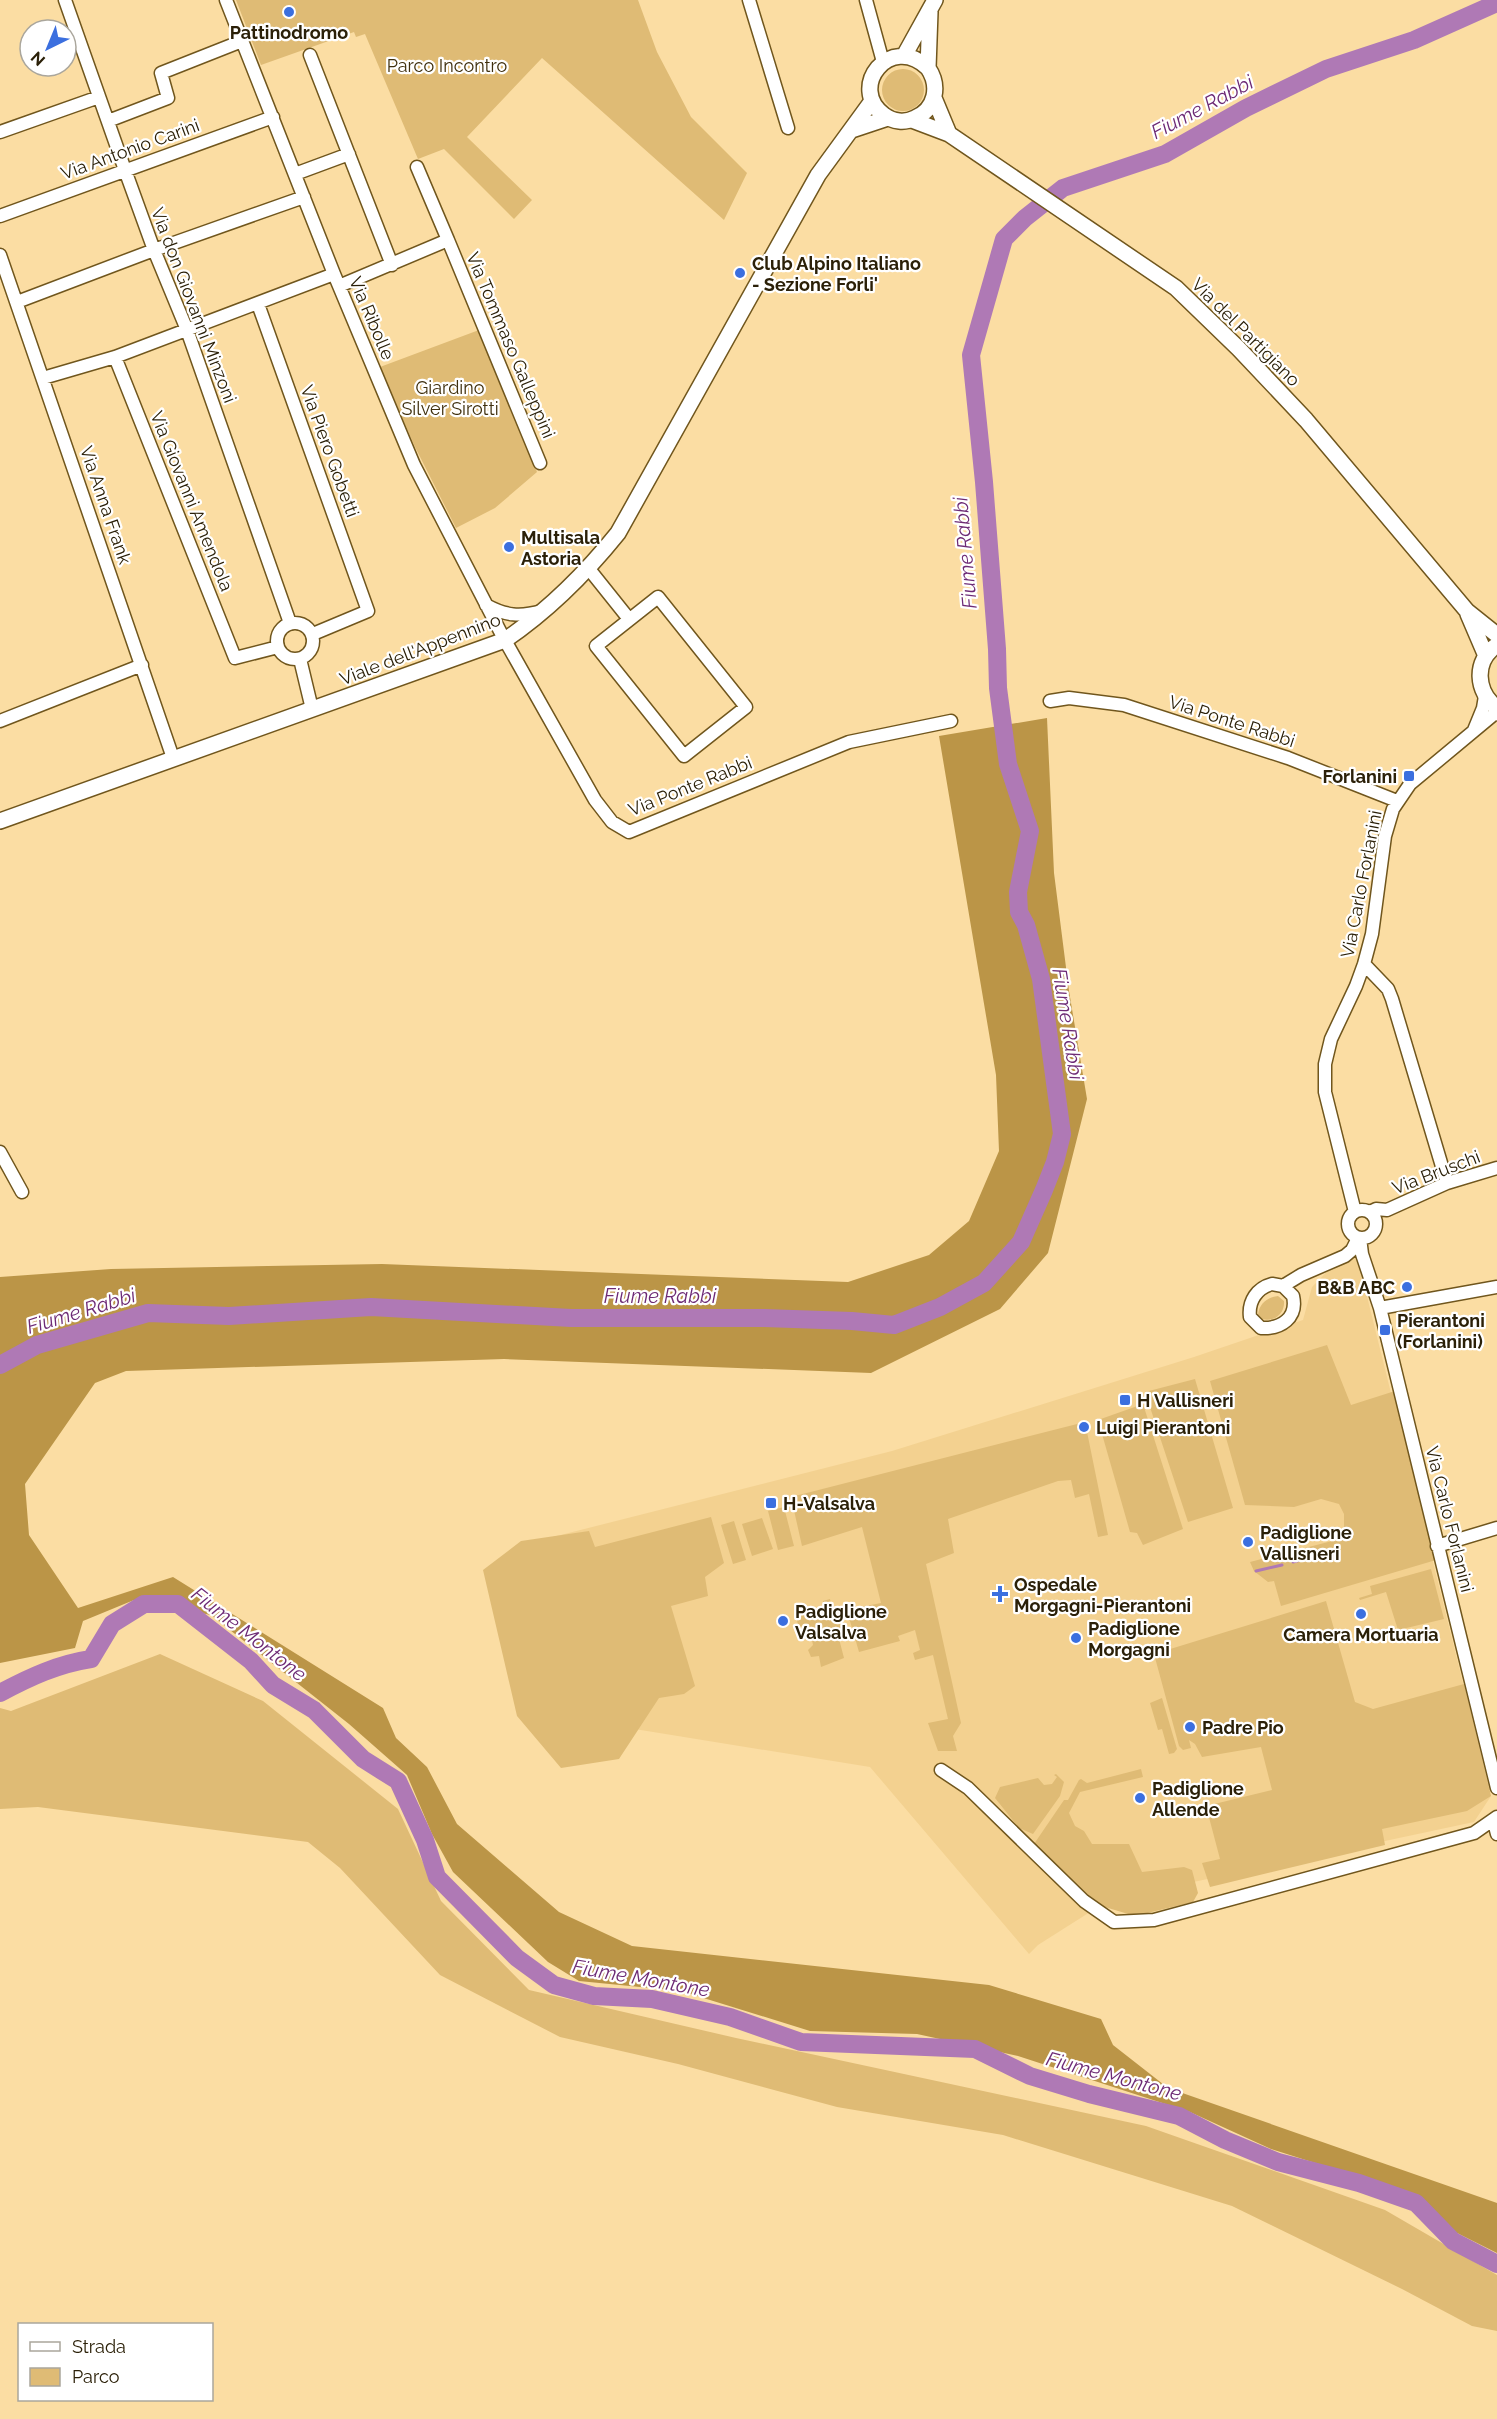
<svg xmlns="http://www.w3.org/2000/svg" width="1497" height="2419" font-family="Raleway,sans-serif">
	<style>
		.built { fill: #f3d190 }
		.green { fill: #dfbb75 }
		.forest { fill: #bb9547 }
		.lines { fill: none; stroke-linecap: round; stroke-linejoin: round }
		.stream { stroke: #af79b5; stroke-width: 3 }
		.river { stroke: #af79b5; stroke-width: 18 }
		.minor-casing { stroke: #70561d; stroke-width: 15 }
		.major-casing { stroke: #70561d; stroke-width: 18 }
		.minor { stroke: #fff; stroke-width: 12 }
		.major { stroke: #fff; stroke-width: 15 }
		.poi-dot { fill: #3b6fdf; stroke: #fff; stroke-width: 2 }
		.labels { text-anchor: middle; dominant-baseline: central; stroke-width: 4.5; stroke-linejoin: round; paint-order: stroke }
		.poi-label { font-size: 18px; font-weight: bold; fill: #2b2008; stroke: #fff; text-anchor: start }
		.park-label { font-size: 18px; fill: #3f2f0d; stroke: #fff }
		.street-label { font-size: 18px; fill: #2b2008; stroke: #fff }
		.water-label { font-size: 20px; font-style: italic; fill: #6d2a75; stroke: #fff }
	</style>
	<rect width="100%" height="100%" fill="#fbdda3"/>
	<path class="built" d="M1354 1244 1491 1796 1474 1822 1109 1900 1038 1945 1029 1954 870 1767 610 1725 537 1541 892 1451 1194 1357 1303 1320 1312 1287Z"/>
	<path class="green" d="M236 0H638L657 52 691 117 747 173 724 220 542 58 467 137 532 200 514 219 444 149 418 159 365 34 356 37 354 32 261 65Z
		M882 90a21 21 0 1 1 42 0a21 21 0 1 1-42 0Z
		M479 330 537 472 495 508 456 528 414 445 380 367Z
		M1278 1296 1284 1301C1285 1314 1274 1322 1262 1319L1258 1315C1259 1304 1267 1297 1278 1296Z
		M1327 1345 1351 1405 1395 1391 1436 1560 1281 1606 1274 1581 1268 1582 1254 1571 1250 1562 1332 1541 1344 1528V1514L1339 1504 1321 1499 1294 1507 1245 1505 1210 1381Z
		M1195 1379 1233 1508 1188 1522 1145 1392Z
		M1143 1404 1183 1529 1143 1545 1137 1533 1130 1532 1098 1420Z
		M1085 1422 1108 1535 1098 1537 1089 1494 1075 1498 1071 1480 1058 1481 948 1519 954 1553 926 1564 961 1723 953 1736 957 1751H938L928 1723 948 1719 933 1655 915 1660 913 1653 920 1650 915 1630 898 1636 900 1641 859 1652 845 1604 853 1601 855 1608 881 1603 862 1527 802 1546 791 1497Z
		M784 1507 794 1546 778 1550 768 1511Z
		M711 1517 724 1563 705 1577 708 1596 671 1606 695 1686 684 1694 659 1698 619 1759 561 1768 517 1716 483 1570 521 1541 589 1531 595 1547Z
		M762 1518 773 1549 752 1556 742 1524Z
		M734 1521 746 1560 733 1564 721 1525Z
		M1431 1569 1444 1619 1398 1630 1386 1592 1360 1600 1359 1598 1372 1594 1370 1586Z
		M830 1599 832 1610 836 1609 843 1632 838 1635 844 1658 821 1667 819 1656 811 1657 808 1650 813 1645 810 1631 804 1626 798 1627 797 1618 799 1614 823 1607V1601Z
		M1326 1601 1355 1702 1373 1709 1464 1684 1491 1796 1467 1811 1382 1829 1385 1845 1210 1887 1202 1863 1220 1859 1206 1806 1272 1790 1261 1747 1202 1757 1195 1744 1189 1740 1191 1748 1183 1750 1179 1746 1154 1654Z
		M160 1654 263 1701 398 1809 441 1901 529 1990 736 2038 1146 2126 1385 2210 1497 2275V2331L1472 2326 1402 2289 1232 2206 1003 2135 837 2107 678 2064 560 2037 440 1975 340 1868 308 1842 38 1807 0 1809V1708L11 1711Z
		M1162 1698 1177 1749 1174 1753 1169 1754 1162 1729 1158 1730 1150 1703Z
		M1141 1769 1143 1777 1080 1792 1069 1813 1075 1826 1084 1831 1092 1844H1129L1142 1872 1184 1867 1192 1870 1198 1893 1193 1902 1135 1916 1098 1905 1034 1844 1064 1800H1068L1079 1780 1081 1779 1087 1783Z
		M1056 1774 1064 1782 1060 1796 1033 1834 1019 1828 995 1798 1000 1787 1038 1778 1044 1785 1052 1784 1057 1777 1054 1775Z"/>
	<path class="forest" d="M1047 718 1054 873 1069 991 1087 1099 1048 1253 1000 1309 871 1373 504 1359 126 1371 95 1383 25 1484 29 1535 78 1608 173 1577 383 1708 396 1738 427 1767 457 1824 559 1912 632 1946 989 1985 1101 2019 1113 2045 1168 2088 1497 2203V2253L1455 2232 1416 2195 1271 2149 1190 2112 1018 2056 917 2034 810 2031 681 1991 579 1981 548 1962 453 1872 432 1834 407 1775 349 1724 211 1615 134 1600 83 1621 75 1648 0 1663V1277L111 1269 382 1264 848 1282 929 1255 969 1221 999 1151 996 1075 939 736Z"/>
	<g class="lines">
		<path class="stream" d="M1293 1562 1319 1555
			M1256 1571 1282 1565"/>
		<path class="river" d="M0 1365 37 1345 148 1313 229 1316 371 1307 571 1318H764L852 1321 894 1325 940 1307 984 1283 1021 1242 1044 1190 1055 1162 1062 1134 1041 979 1026 925 1019 912 1018 892 1030 831 1008 764 998 688 997 649 984 482 971 355 1004 239 1025 218 1063 188 1165 154 1246 108 1326 69 1414 40 1497 3
			M0 1693C30 1677 58 1664 91 1659L112 1624 144 1604H178L251 1661 273 1685 314 1710 363 1759 398 1781 425 1840 437 1877 517 1958 554 1985 594 1996 652 1999 730 2017 801 2042 975 2049 1030 2076 1089 2094 1179 2116 1225 2140 1278 2162 1359 2183 1416 2203 1453 2241 1497 2264"/>
		<defs>
			<path id="minor" d="M65 0 125 170 154 250 187 330 290 623
				M226 0 334 274 414 465 502 635 595 800 612 822 629 832 849 742 951 721
				M749 0 788 128
				M866 0 883 62
				M310 55 392 265
				M108 121 168 98 161 73 242 41
				M0 132 99 97
				M417 167 448 240
				M295 174 349 154
				M0 216 273 117
				M0 255 173 758
				M339 286 448 240 540 463
				M17 302 154 250 304 197
				M258 304 368 611 313 634
				M115 357 235 658 278 647
				M43 378 115 357 334 274
				M589 569 629 619
				M658 597 746 707 684 756 596 646Z
				M486 605C506 616 520 617 542 611
				M277 641a18 18 0 1 1 36 0a18 18 0 1 1-36 0Z
				M300 659 312 709
				M1050 701 1069 698 1124 705 1288 758 1397 801
				M0 721 142 665
				M1474 730 1483 708 1485 696
				M1364 964 1388 989 1392 999 1447 1183
				M0 1152 22 1192
				M1348 1224a14 14 0 1 1 28 0a14 14 0 1 1-28 0Z
				M1355 1212 1325 1092V1064L1331 1039 1356 986 1364 964 1372 934 1385 836 1393 809 1410 784 1493 715 1497 714
				M1370 1212 1376 1209 1387 1210 1447 1183 1497 1168
				M1360 1238 1362 1254 1380 1308 1497 1788
				M1272 1284 1283 1286 1293 1296C1298 1318 1281 1329 1261 1328L1250 1317C1248 1301 1257 1288 1272 1284Z
				M1283 1286 1301 1275 1345 1256 1352 1250 1358 1238
				M1380 1308 1497 1287
				M1437 1546 1497 1528
				M941 1770 968 1788 1084 1901 1114 1922 1154 1920 1474 1833 1497 1817
				M1497 1819 1495 1826 1497 1834"/>
			<path id="major" d="M904 56 935 0
				M928 68C890 32 847 88 884 115 893 122 905 123 915 118 936 109 940 86 928 68L930 12
				M934 98 949 134
				M912 120 949 134 1176 288 1239 349 1306 420 1467 611 1497 635
				M852 130 888 118
				M1468 614 1486 656
				M1497 645C1473 661 1476 692 1497 708
				M0 821 505 640C549 610 585 574 618 533L818 175 872 101"/>
		</defs>
		<use href="#minor" class="minor-casing"/>
		<use href="#major" class="major-casing"/>
		<use href="#minor" class="minor"/>
		<use href="#major" class="major"/>
	</g>
	<g class="poi-dot">
		<circle cx="289" cy="12" r="6"/>
		<circle cx="740" cy="273" r="6"/>
		<circle cx="509" cy="547" r="6"/>
		<rect x="1403" y="770" width="12" height="12" rx="3"/>
		<circle cx="1407" cy="1287" r="6"/>
		<rect x="1379" y="1324" width="12" height="12" rx="3"/>
		<rect x="1119" y="1394" width="12" height="12" rx="3"/>
		<circle cx="1084" cy="1427" r="6"/>
		<rect x="765" y="1497" width="12" height="12" rx="3"/>
		<circle cx="1248" cy="1542" r="6"/>
		<path d="M997 1585h6v6h6v6h-6v6h-6v-6h-6v-6h6z"/>
		<circle cx="1361" cy="1614" r="6"/>
		<circle cx="783" cy="1621" r="6"/>
		<circle cx="1076" cy="1638" r="6"/>
		<circle cx="1190" cy="1727" r="6"/>
		<circle cx="1140" cy="1798" r="6"/>
	</g>
	<g class="labels">
		<g class="poi-label">
			<text x="289" y="32" text-anchor="middle">Pattinodromo</text>
			<text x="752" y="263">Club Alpino Italiano<tspan x="752" dy="21">- Sezione Forli'</tspan></text>
			<text x="521" y="537">Multisala<tspan x="521" dy="21">Astoria</tspan></text>
			<text x="1397" y="776" text-anchor="end">Forlanini</text>
			<text x="1395" y="1287" text-anchor="end">B&amp;B ABC</text>
			<text x="1397" y="1320">Pierantoni<tspan x="1397" dy="21">(Forlanini)</tspan></text>
			<text x="1137" y="1400">H Vallisneri</text>
			<text x="1096" y="1427">Luigi Pierantoni</text>
			<text x="783" y="1503">H-Valsalva</text>
			<text x="1260" y="1532">Padiglione<tspan x="1260" dy="21">Vallisneri</tspan></text>
			<text x="1014" y="1584">Ospedale<tspan x="1014" dy="21">Morgagni-Pierantoni</tspan></text>
			<text x="795" y="1611">Padiglione<tspan x="795" dy="21">Valsalva</tspan></text>
			<text x="1088" y="1628">Padiglione<tspan x="1088" dy="21">Morgagni</tspan></text>
			<text x="1361" y="1634" text-anchor="middle">Camera Mortuaria</text>
			<text x="1202" y="1727">Padre Pio</text>
			<text x="1152" y="1788">Padiglione<tspan x="1152" dy="21">Allende</tspan></text>
		</g>
		<g class="park-label">
			<text x="447" y="65">Parco Incontro</text>
			<text x="450" y="387">Giardino<tspan x="450" dy="21">Silver Sirotti</tspan></text>
		</g>
		<g class="street-label">
			<text transform="translate(130 149) rotate(-20)">Via Antonio Carini</text>
			<text transform="translate(194 305) rotate(69)">Via don Giovanni Minzoni</text>
			<text transform="translate(372 318) rotate(67)">Via Ribolle</text>
			<text transform="translate(1246 332) rotate(45)">Via del Partigiano</text>
			<text transform="translate(511 345) rotate(67)">Via Tommaso Galleppini</text>
			<text transform="translate(330 451) rotate(70)">Via Piero Gobetti</text>
			<text transform="translate(192 501) rotate(68)">Via Giovanni Amendola</text>
			<text transform="translate(106 505) rotate(71)">Via Anna Frank</text>
			<text transform="translate(420 649) rotate(-21)">Viale dell'Appennino</text>
			<text transform="translate(1232 721) rotate(18)">Via Ponte Rabbi</text>
			<text transform="translate(690 786) rotate(-22)">Via Ponte Rabbi</text>
			<text transform="translate(1361 884) rotate(-79)">Via Carlo Forlanini</text>
			<text transform="translate(1436 1172) rotate(-21)">Via Bruschi</text>
			<text transform="translate(1450 1519) rotate(76)">Via Carlo Forlanini</text>
		</g>
		<g class="water-label">
			<text transform="translate(1202 107) rotate(-28)">Fiume Rabbi</text>
			<text transform="translate(965 553) rotate(-95)">Fiume Rabbi</text>
			<text transform="translate(1068 1024) rotate(81)">Fiume Rabbi</text>
			<text x="660" y="1296">Fiume Rabbi</text>
			<text transform="translate(81 1311) rotate(-17)">Fiume Rabbi</text>
			<text transform="translate(249 1634) rotate(38)">Fiume Montone</text>
			<text transform="translate(641 1978) rotate(10)">Fiume Montone</text>
			<text transform="translate(1114 2076) rotate(15)">Fiume Montone</text>
		</g>
	</g>
	<rect x="18" y="2323" width="195" height="78" fill="#ffffff" stroke="#aaa69c" stroke-width="1.5"/>
	<rect x="30" y="2342" width="30" height="9" fill="#ffffff" stroke="#aaa69c" stroke-width="1.5"/>
	<text x="72" y="2353" font-size="18" fill="#2b2008">Strada</text>
	<rect x="30" y="2368" width="30" height="18" fill="#dfbb75" stroke="#aaa69c" stroke-width="1.5"/>
	<text x="72" y="2383" font-size="18" fill="#2b2008">Parco</text>
	<g transform="translate(48 48) rotate(223)"><circle r="28" fill="#ffffff" stroke="#aaa69c" stroke-width="1.5"/>
	<path d="M0-4.5L10 22L0 15L-10 22Z" fill="#3b6fdf"/>
	<text y="-9" font-size="16" font-weight="bold" text-anchor="middle" fill="#2b2008">N</text>
	</g>
</svg>
